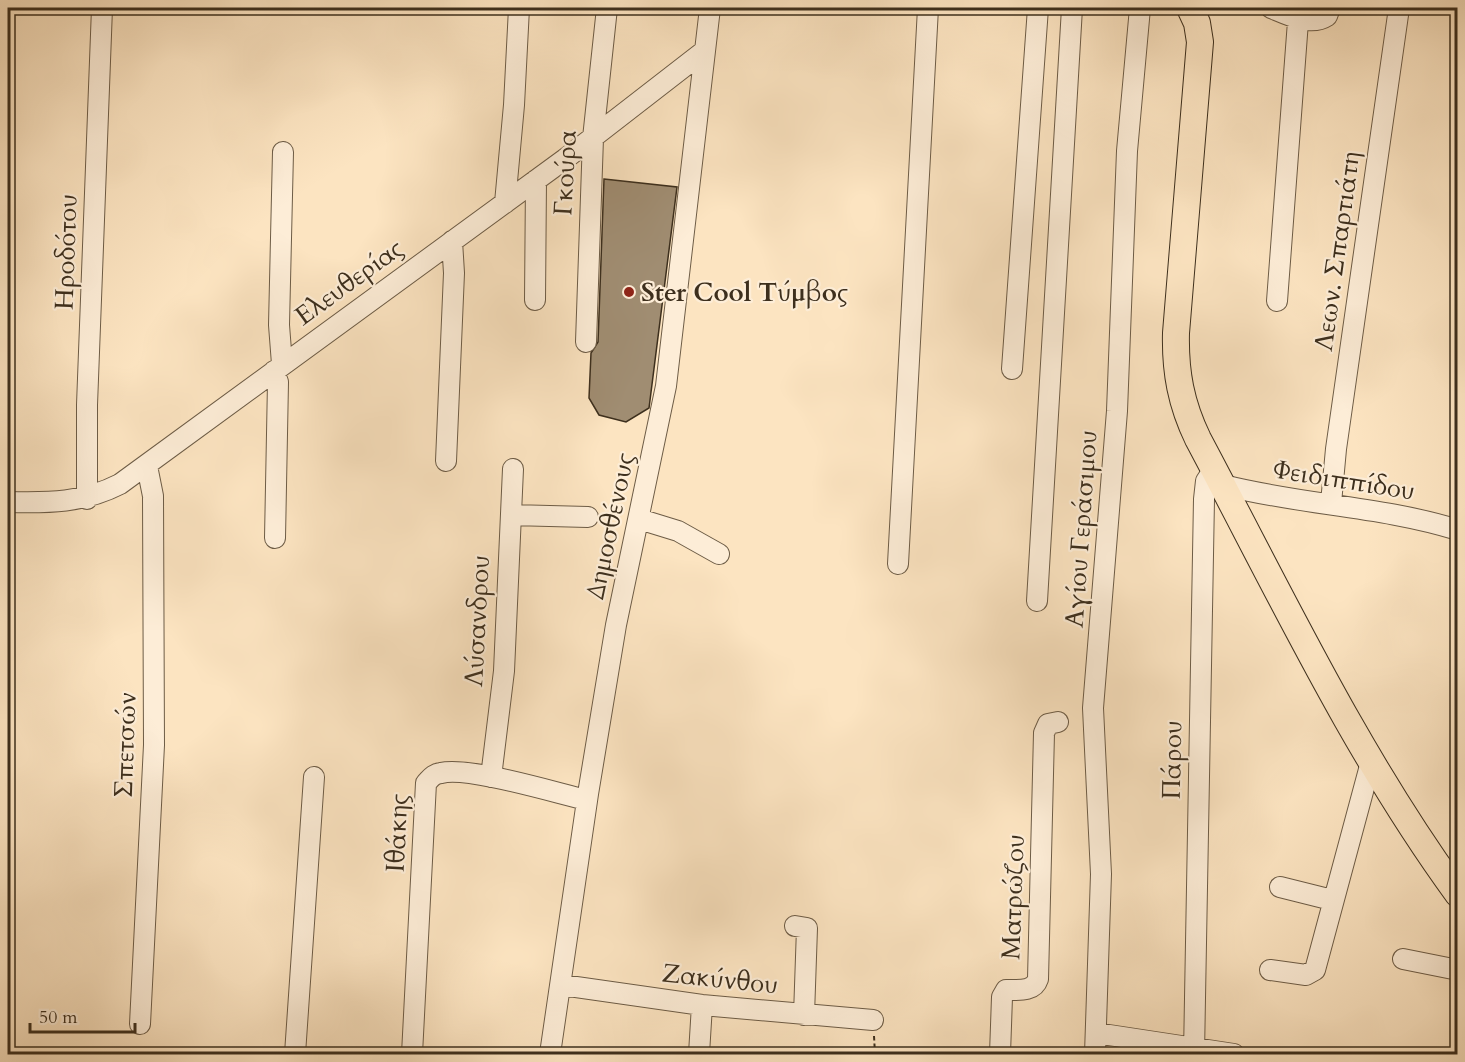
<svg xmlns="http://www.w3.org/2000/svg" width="1465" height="1062" font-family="Cardo,serif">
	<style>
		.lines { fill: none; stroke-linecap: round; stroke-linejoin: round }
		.stream { stroke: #89765e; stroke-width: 4.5 }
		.building { fill: #a08d72; stroke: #3d2f1d; stroke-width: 1.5 }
		.minor-casing { stroke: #6d5c46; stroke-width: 22 }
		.major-casing { stroke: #3d2f1d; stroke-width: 28 }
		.path { stroke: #3d2f1d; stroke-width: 2; stroke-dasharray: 4.5 3; stroke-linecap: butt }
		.minor { stroke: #fdedd7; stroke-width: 20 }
		.major { stroke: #fce4c1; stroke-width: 26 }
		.poi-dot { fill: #8f2418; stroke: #fdedd7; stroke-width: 2 }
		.labels { text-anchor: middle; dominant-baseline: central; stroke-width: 4.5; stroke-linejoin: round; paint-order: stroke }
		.street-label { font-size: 26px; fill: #3d2f1d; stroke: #fdedd7 }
		.poi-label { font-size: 26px; font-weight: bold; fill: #3d2f1d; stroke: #fdedd7; text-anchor: start }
	</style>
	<rect width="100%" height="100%" fill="#fce4c1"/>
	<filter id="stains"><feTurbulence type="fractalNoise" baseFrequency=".00333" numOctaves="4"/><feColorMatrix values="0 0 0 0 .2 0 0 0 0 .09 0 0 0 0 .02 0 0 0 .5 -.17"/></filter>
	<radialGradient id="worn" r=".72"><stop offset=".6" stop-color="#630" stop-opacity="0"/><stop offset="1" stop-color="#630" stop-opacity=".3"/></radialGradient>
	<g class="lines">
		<path class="stream" d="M8 36 13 8"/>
	</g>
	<path class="building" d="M604 179 677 187 649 408 626 422 599 415 589 398 591 353 598 342Z"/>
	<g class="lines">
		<defs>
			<path id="minor" d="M1271 8C1286 14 1310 27 1327 16L1330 8
				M505 203 514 105 519 8
				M535 300 536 180
				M1277 301 1299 8
				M586 342 593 138 607 8
				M282 364 279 325 283 152
				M1012 369 1038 8
				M274 371 278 382 275 538
				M446 461 454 273 452 241
				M1223 485C1300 505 1381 506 1458 530
				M87 499V405L102 8
				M8 502C49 503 83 503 120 484L565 159 703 52
				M1331 503 1336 449 1399 8
				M511 515 588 517
				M639 519 678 531 719 554
				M898 564 928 8
				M1037 601 1072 8
				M491 777 504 671 513 469
				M1280 887 1332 900
				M795 926 807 928 804 1015
				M1403 959 1458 970
				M1270 970 1306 975 1315 970 1371 762
				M562 985 702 1005 873 1020
				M140 1024 154 745 153 496 147 466
				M1096 1033 1234 1054
				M295 1054 314 777
				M412 1054 426 783C431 778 433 774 441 773 468 766 556 793 587 800
				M550 1054 588 794 616 625 666 386 710 8
				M699 1054 702 1005
				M1000 1054 1002 997 1006 990C1018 990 1034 992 1038 979L1044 733 1048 724 1058 722
				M1095 1054 1101 874 1093 708 1117 411 1127 151 1140 8
				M1194 1054 1204 499 1206 481 1214 469"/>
			<path id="major" d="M1190 8 1197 23 1200 42 1176 333C1175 372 1181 404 1198 439 1280 593 1355 753 1458 894"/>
		</defs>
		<use href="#minor" class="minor-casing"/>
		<use href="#major" class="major-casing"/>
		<path class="path" d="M874 1036 875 1054"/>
		<use href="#minor" class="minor"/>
		<use href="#major" class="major"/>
	</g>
	<circle class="poi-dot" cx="629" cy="292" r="6"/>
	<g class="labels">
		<g class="street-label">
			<text transform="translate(565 173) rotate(-87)">Γκούρα</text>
			<text transform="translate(1337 251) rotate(-82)">Λεων. Σπαρτιάτη</text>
			<text transform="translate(66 252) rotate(-88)">Ηροδότου</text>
			<text transform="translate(349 282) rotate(-36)">Ελευθερίας</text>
			<text transform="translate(1344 480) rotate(9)">Φειδιππίδου</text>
			<text transform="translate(610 526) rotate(-78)">Δημοσθένους</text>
			<text transform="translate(1081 529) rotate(-86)">Αγίου Γεράσιμου</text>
			<text transform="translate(477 621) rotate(-87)">Λύσανδρου</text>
			<text transform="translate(125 745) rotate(-88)">Σπετσών</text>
			<text transform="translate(1172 760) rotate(-89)">Πάρου</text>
			<text transform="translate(397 833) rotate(-87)">Ιθάκης</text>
			<text transform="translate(1013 897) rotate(-88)">Ματρώζου</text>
			<text transform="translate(720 979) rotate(6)">Ζακύνθου</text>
		</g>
		<g class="poi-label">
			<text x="641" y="292">Ster Cool Τύμβος</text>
		</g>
	</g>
	<rect width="1465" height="1062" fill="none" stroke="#fce4c1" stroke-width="30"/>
	<rect x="9" y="9" width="1447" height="1044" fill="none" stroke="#3d2f1d" stroke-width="3"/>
	<rect x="15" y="15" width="1435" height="1032" fill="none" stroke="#3d2f1d" stroke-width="1.5"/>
	<path d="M30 1023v9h105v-9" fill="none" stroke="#3d2f1d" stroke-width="3"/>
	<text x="39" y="1023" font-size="18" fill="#3d2f1d" stroke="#fdedd7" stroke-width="4.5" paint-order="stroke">50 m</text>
	<rect width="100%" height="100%" filter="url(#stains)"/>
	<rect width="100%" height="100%" fill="url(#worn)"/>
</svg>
